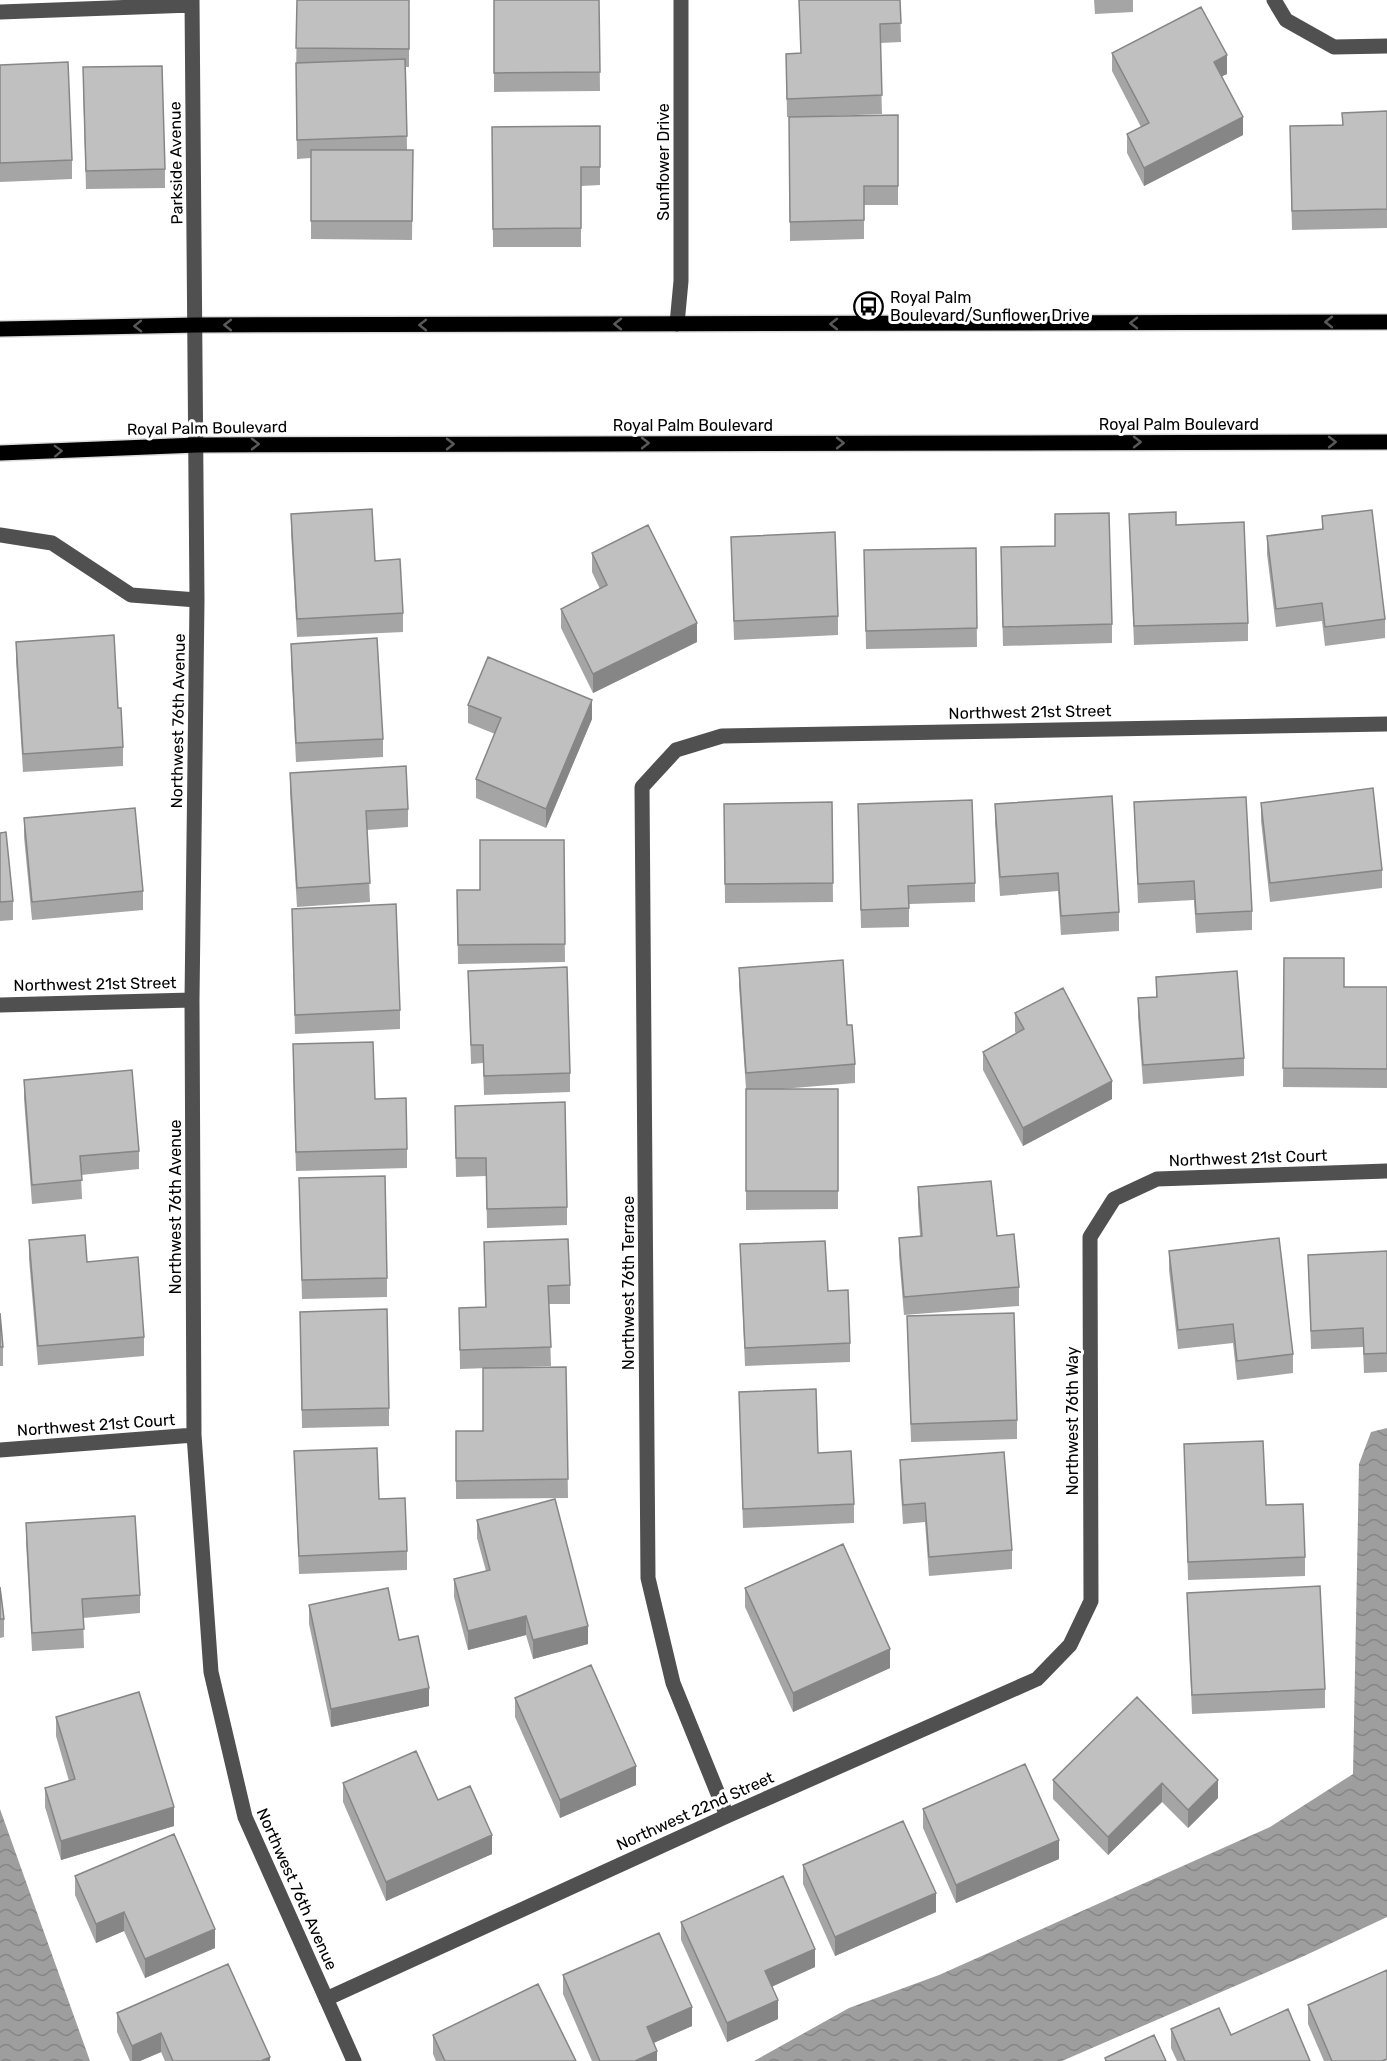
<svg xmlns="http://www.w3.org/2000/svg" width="1387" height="2061" font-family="Rubik,sans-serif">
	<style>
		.water { fill: url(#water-waves) }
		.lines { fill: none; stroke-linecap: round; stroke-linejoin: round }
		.major-casing { stroke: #dbdbdb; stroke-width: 18 }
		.minor { stroke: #505050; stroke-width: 15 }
		.major { stroke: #000; stroke-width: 15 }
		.wall { fill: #a5a5a5 }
		.shaded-wall { fill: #868686 }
		.building { fill: #c0c0c0; stroke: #868686; stroke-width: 1.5 }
		.oneway { stroke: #595959 }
		.labels { text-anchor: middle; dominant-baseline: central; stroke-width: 6; stroke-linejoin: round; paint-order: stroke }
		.street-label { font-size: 16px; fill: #000; stroke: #fff }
		.poi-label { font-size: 16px; fill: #000; stroke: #fff; text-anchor: start }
	</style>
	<defs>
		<pattern id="water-waves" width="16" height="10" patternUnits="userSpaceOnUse" patternTransform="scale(1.5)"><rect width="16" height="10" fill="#9e9e9e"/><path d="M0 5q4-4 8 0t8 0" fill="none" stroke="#868686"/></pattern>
	</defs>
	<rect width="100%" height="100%" fill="#fff"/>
	<path class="water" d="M1387 1428V1917L1304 1956 1062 2061H754L849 2008 939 1975 1270 1827 1353 1774 1359 1464 1371 1432Z
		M0 1809 90 2061H0Z"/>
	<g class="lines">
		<defs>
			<path id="major" d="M0 329 196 325 1387 322
				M0 453 197 445 1387 442"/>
		</defs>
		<use href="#major" class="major-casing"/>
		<path class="minor" d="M192 0 197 600 192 1000 194 1435 211 1672 245 1817 354 2061
			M1274 0 1286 20 1334 47 1387 46
			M0 12 192 5
			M677 324 681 281V0
			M0 535 52 543 131 595 197 600
			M0 1005 192 1000
			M0 1450 194 1435
			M727 1816 673 1683 648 1578 642 787 676 750 722 736 1387 724
			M326 1999 727 1816 1037 1679 1070 1645 1091 1601 1090 1237 1114 1199 1157 1179 1387 1171"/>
		<use href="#major" class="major"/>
	</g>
	<path class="wall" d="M297 0H409V67H406L407 150H413L412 240 311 239V158L297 159 296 81Z
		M494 0H599L600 91 494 92Z
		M799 0H900L901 42 880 43 882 114 804 117 898 115V205H864V239L790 241 789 117H787L786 54 801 53Z
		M1094 0H1133V12L1095 14Z
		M1112 53 1227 74 1222 76 1243 135 1144 186 1127 153V134L1141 127 1112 71Z
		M0 65 72 160V179L0 182Z
		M83 86 165 169V188L86 189Z
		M1387 111V228L1292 230 1290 144 1342 125Z
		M600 126V185L581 186V247H493L492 127Z
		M291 514 375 561 403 613V632L297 637 291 532Z
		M1129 514 1176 525 1248 623V641L1134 645Z
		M1322 516 1385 619V638L1325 646 1322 621 1276 627 1267 554V536L1322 529Z
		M731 537 838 616V635L734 640Z
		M1055 546 1112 624V643L1003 646 1001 566Z
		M976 548 977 647 866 649 864 550Z
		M592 553 697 642 593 693 561 628V609L600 589 592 572Z
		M16 642 118 708 123 747V766L23 772 16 661Z
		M291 644 383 739V757L296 762 291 662Z
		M468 705 592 719 546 828 476 798V779L495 734 468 723Z
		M290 773 408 809V827L367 830 370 902 297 907 290 792Z
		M832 802 833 902 725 903 724 804Z
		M1134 802 1252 911V930L1196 933 1194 900 1138 903Z
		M1261 803 1382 870V888L1270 902 1261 821Z
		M858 804 975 883V902L909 904V927L861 928Z
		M995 804 1119 912V931L1061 935 1058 891 1000 896 995 823Z
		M24 818 143 891V910L32 920 24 837Z
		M0 833 13 901V920L0 921Z
		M564 840 565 962 458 964 457 890H480Z
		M292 909 400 1010V1029L295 1034Z
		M1284 958 1344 987H1387V1088L1283 1087Z
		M739 968 847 1025 855 1064V1083L781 1089H838V1209L746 1210V1089L739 986Z
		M468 971 570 1073V1092L484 1095 483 1063 471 1064Z
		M1156 977 1244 1058V1076L1143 1084 1138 1017V998L1156 997Z
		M1015 1013 1112 1099 1023 1146 983 1070V1052L1017 1034 1015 1032Z
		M293 1063 375 1099 407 1149V1168L296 1171Z
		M24 1080 139 1151V1169L81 1175 82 1199 32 1204 24 1099Z
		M455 1124 567 1207V1225L487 1228 486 1176 456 1177Z
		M918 1187 997 1236 1019 1287V1306L904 1315 899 1256V1238L920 1236 918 1206Z
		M299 1197 387 1278V1297L302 1299Z
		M29 1240 87 1262 144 1337V1356L38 1365 29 1259Z
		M484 1242 570 1285V1304H549L551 1366 460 1369 459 1308 485 1307Z
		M740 1244 828 1291 850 1343V1362L745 1366Z
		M1169 1251 1293 1354V1373L1237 1380 1233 1343 1178 1349 1169 1270Z
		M1387 1251V1372L1364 1373 1363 1347 1311 1349 1308 1255Z
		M300 1312 389 1408V1426L302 1428Z
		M0 1313 3 1347V1366H0Z
		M907 1316 1017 1420V1439L911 1442Z
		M566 1367 568 1498 456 1499V1431H483Z
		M739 1392 818 1453 854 1504V1523L743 1528Z
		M1184 1444 1266 1505 1305 1557V1576L1188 1580Z
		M294 1451 379 1499 407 1551V1570L299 1574Z
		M900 1460 1012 1550V1569L929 1576 925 1522 903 1524 900 1478Z
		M477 1520 588 1644 533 1659 526 1635 468 1650 454 1597V1579L486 1571 477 1538Z
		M26 1523 140 1595V1613L83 1618 84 1648 32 1651 26 1542Z
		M0 1587 4 1619V1637L0 1638Z
		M745 1588 890 1668 793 1712 745 1607Z
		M1187 1593 1325 1689V1708L1192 1714Z
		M309 1605 399 1640 429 1706 331 1727 309 1624Z
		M515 1698 636 1785 560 1818 515 1717Z
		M56 1717 174 1826 61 1860 45 1807V1788L69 1781 56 1736Z
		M1053 1780H1218V1798L1188 1828 1162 1802 1108 1855 1053 1799Z
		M343 1783 438 1800 492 1854 386 1901 343 1802Z
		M923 1809 1059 1859 956 1903 923 1828Z
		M803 1865 936 1912 835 1956 803 1884Z
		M75 1876 215 1948 145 1978 124 1931 96 1943 75 1895Z
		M681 1922 815 1967 772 1986 778 2019 727 2042 681 1940Z
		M563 1975 692 2026 653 2043 657 2061H592L563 1994Z
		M1308 2005 1387 2061H1324L1308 2024Z
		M117 2013 270 2061H165L161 2052 140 2061H130L117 2032Z
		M1171 2029 1231 2035 1310 2061H1177L1171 2048Z
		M433 2035 576 2061H436L433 2054Z"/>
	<path class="shaded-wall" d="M1227 55V74L1214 80V62Z
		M1243 117V135L1144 186V168Z
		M697 623V642L593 693V674Z
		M592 700V719L546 828V809Z
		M1112 1081V1099L1023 1146V1128Z
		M526 1616V1635L468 1650V1631Z
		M588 1626V1644L533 1659V1640Z
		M890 1649V1668L793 1712V1693Z
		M429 1688V1706L331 1727V1709Z
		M636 1766V1785L560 1818V1800Z
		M1218 1780V1798L1188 1828V1810Z
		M1162 1783V1802L1108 1855V1837Z
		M174 1807V1826L61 1860V1841Z
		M492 1835V1854L386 1901V1882Z
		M1059 1840V1859L956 1903V1885Z
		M936 1893V1912L835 1956V1937Z
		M124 1912V1931L96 1943V1924Z
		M215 1929V1948L145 1978V1959Z
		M815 1949V1967L765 1990V1971Z
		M778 2000V2019L727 2042V2023Z
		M692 2007V2026L647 2046V2027Z
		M161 2033V2052L140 2061H132V2046Z
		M657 2051V2061H635Z
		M270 2057V2061H261Z"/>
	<path class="building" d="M297 0H409V49L296 48Z
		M494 0H599L600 72 494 73Z
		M799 0H900L901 23 880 24 882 95 787 99 786 54 801 53Z
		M1201 7 1227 55 1214 62 1243 117 1144 168 1127 134 1149 123 1112 53Z
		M405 59 407 136 297 140 296 63Z
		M68 62 72 160 0 163V65Z
		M162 66 165 169 86 171 83 67Z
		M1387 111V209L1292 211 1290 126 1343 125 1342 113Z
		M898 115V186H864V220L790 222 789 117Z
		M600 126V167H581V228L493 229 492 127Z
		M311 150H413L412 221H311Z
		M372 509 375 561 400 559 403 613 297 619 291 514Z
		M1372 510 1385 619 1325 627 1322 603 1276 609 1267 536 1323 529 1322 516Z
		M1176 512V525L1244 522 1248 623 1134 626 1129 514Z
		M1109 513 1112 624 1003 627 1001 547 1055 546V514Z
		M648 525 697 623 593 674 561 609 607 585 592 553Z
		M835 532 838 616 734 621 731 537Z
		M976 548 977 628 866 631 864 550Z
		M114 635 118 708H121L123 747 23 754 16 642Z
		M377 638 383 739 296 743 291 644Z
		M488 657 592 700 546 809 476 779 501 718 468 705Z
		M406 766 408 809 366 811 370 883 297 888 290 773Z
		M1373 788 1382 870 1270 883 1261 803Z
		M1112 796 1119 912 1061 916 1058 873 1000 877 995 804Z
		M1246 797 1252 911 1196 914 1194 881 1138 884 1134 802Z
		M972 800 975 883 908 886 909 908 861 910 858 804Z
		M832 802 833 883 725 884 724 804Z
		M135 808 143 891 32 902 24 818Z
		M6 832 13 901 0 902V833Z
		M480 840H564L565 944 458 945 457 890H480Z
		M396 904 400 1010 295 1015 292 909Z
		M1284 958H1344V987H1387V1069L1283 1068Z
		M843 960 847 1025H852L855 1064 746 1073 739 968Z
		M567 967 570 1073 484 1076 483 1045H471L468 971Z
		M1237 971 1244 1058 1143 1065 1138 998 1157 997 1156 977Z
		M1063 988 1112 1081 1023 1128 983 1052 1024 1029 1015 1013Z
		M373 1042 375 1099 406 1098 407 1149 296 1152 293 1044Z
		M132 1070 139 1151 80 1156 82 1180 32 1185 24 1080Z
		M746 1089H838V1191H746Z
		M565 1102 567 1207 487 1209 486 1158H456L455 1106Z
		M385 1176 387 1278 302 1280 299 1178Z
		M991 1181 997 1236 1014 1234 1019 1287 904 1297 899 1238 922 1236 918 1187Z
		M85 1235 87 1262 138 1257 144 1337 38 1346 29 1240Z
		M1279 1238 1293 1354 1237 1361 1233 1324 1178 1330 1169 1251Z
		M568 1239 570 1285 548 1286 551 1347 460 1350 459 1308 486 1307 484 1242Z
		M825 1241 828 1291 848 1290 850 1343 745 1348 740 1244Z
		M1387 1251V1353L1364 1354 1363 1328 1311 1331 1308 1255Z
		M387 1309 389 1408 302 1410 300 1312Z
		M0 1313 3 1347H0Z
		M1014 1313 1017 1420 911 1424 907 1316Z
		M566 1367 568 1479 456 1481V1431H483V1368Z
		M816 1389 818 1453 851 1451 854 1504 743 1509 739 1392Z
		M1263 1441 1266 1505 1303 1504 1305 1557 1188 1562 1184 1444Z
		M377 1448 379 1499 405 1498 407 1551 299 1556 294 1451Z
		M1004 1452 1012 1550 929 1557 925 1503 903 1505 900 1460Z
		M555 1499 588 1626 533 1640 526 1616 468 1631 454 1579 490 1570 477 1520Z
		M135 1516 140 1595 82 1599 84 1629 32 1633 26 1523Z
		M843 1544 890 1649 793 1693 745 1588Z
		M1320 1586 1325 1689 1192 1695 1187 1593Z
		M0 1587 4 1619H0Z
		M388 1588 399 1640 418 1636 429 1688 331 1709 309 1605Z
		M591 1665 636 1766 560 1800 515 1698Z
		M139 1692 174 1807 61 1841 45 1788 75 1779 56 1717Z
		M1137 1697 1218 1780 1188 1810 1162 1783 1108 1837 1053 1780Z
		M416 1751 438 1800 470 1786 492 1835 386 1882 343 1783Z
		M1025 1764 1059 1840 956 1885 923 1809Z
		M903 1821 936 1893 835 1937 803 1865Z
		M174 1834 215 1929 145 1959 124 1912 96 1924 75 1876Z
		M783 1876 815 1949 765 1971 778 2000 727 2023 681 1922Z
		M659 1933 692 2007 647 2027 657 2051 635 2061H600L563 1975Z
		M228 1964 270 2057 261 2061H173L161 2033 132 2046 117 2013Z
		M1387 1970V2059L1382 2061H1332L1308 2005Z
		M538 1984 576 2061H445L433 2035Z
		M1219 2008 1231 2035 1288 2009 1310 2061H1185L1171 2029Z
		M1154 2035 1166 2061H1106L1105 2058Z"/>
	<defs><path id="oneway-chevron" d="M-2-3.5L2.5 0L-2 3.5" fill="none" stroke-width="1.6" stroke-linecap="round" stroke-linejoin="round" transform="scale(1.5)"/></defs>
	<g class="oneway">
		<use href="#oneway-chevron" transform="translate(1329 322) rotate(180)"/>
		<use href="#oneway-chevron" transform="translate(1134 323) rotate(180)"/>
		<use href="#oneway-chevron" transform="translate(618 324) rotate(180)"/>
		<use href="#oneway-chevron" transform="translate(834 324) rotate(180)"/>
		<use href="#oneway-chevron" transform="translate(228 325) rotate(180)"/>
		<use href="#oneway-chevron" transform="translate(423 325) rotate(180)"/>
		<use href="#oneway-chevron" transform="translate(138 326) rotate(179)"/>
		<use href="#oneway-chevron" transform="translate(1137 442)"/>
		<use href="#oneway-chevron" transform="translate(1332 442)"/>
		<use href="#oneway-chevron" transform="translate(645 443)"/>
		<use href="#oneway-chevron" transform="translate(840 443)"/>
		<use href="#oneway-chevron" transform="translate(255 444)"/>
		<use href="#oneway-chevron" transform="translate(450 444)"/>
		<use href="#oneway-chevron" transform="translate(58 451) rotate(-2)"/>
	</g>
	<defs>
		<symbol id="bus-ring" viewBox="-11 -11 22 22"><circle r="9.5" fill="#fff" stroke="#000" stroke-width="1.5"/><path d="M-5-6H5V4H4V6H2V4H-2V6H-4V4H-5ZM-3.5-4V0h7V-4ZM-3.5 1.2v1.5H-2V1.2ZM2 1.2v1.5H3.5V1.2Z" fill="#000"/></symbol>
	</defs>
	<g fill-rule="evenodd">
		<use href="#bus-ring" x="852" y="290" width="33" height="33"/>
	</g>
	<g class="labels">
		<g class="street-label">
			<text transform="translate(663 162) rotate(-90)">Sunflower Drive</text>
			<text transform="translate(176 163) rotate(-91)">Parkside Avenue</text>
			<text x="1179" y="424">Royal Palm Boulevard</text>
			<text x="693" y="425">Royal Palm Boulevard</text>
			<text transform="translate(207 428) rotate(-1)">Royal Palm Boulevard</text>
			<text transform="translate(1030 712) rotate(-1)">Northwest 21st Street</text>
			<text transform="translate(178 721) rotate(-89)">Northwest 76th Avenue</text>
			<text transform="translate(95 984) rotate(-1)">Northwest 21st Street</text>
			<text transform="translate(1248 1158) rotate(-2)">Northwest 21st Court</text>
			<text transform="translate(175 1207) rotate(-90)">Northwest 76th Avenue</text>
			<text transform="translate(628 1283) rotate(-90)">Northwest 76th Terrace</text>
			<text transform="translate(1072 1421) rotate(-90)">Northwest 76th Way</text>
			<text transform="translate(96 1425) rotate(-4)">Northwest 21st Court</text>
			<text transform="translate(695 1811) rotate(-24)">Northwest 22nd Street</text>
			<text transform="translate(297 1889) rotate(66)">Northwest 76th Avenue</text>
		</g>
		<g class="poi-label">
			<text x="890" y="297">Royal Palm<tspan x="890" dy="18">Boulevard/Sunflower Drive</tspan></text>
		</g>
	</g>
</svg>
